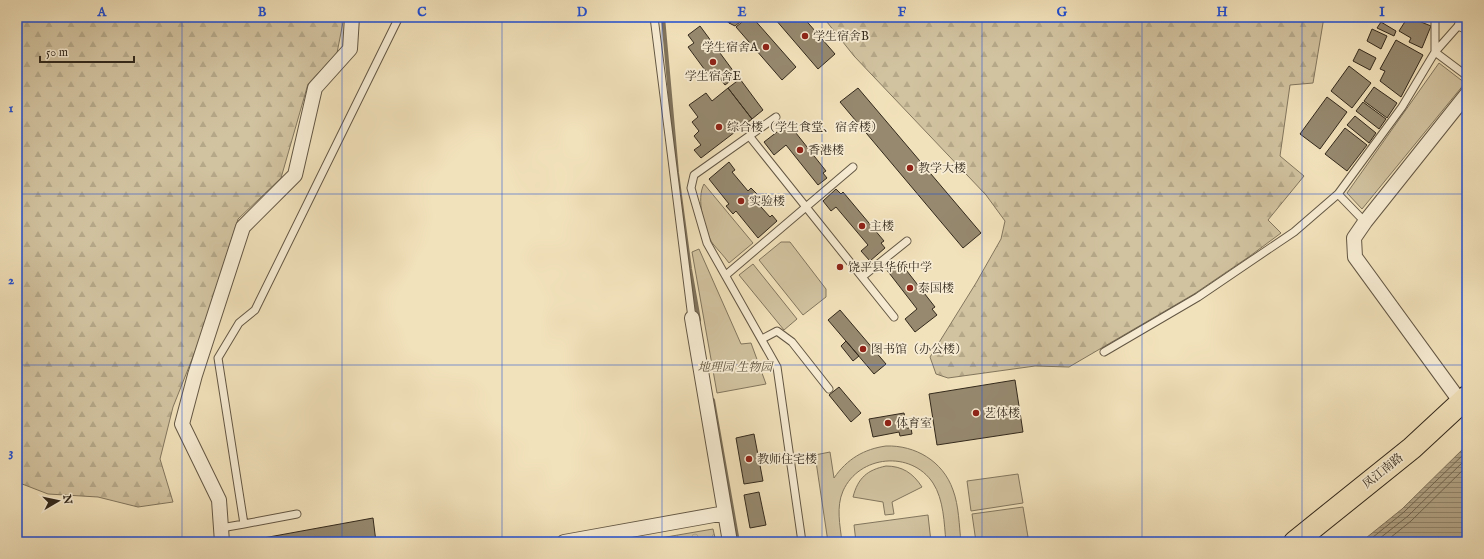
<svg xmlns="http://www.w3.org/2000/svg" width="1484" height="559" font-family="'IM FELL English','Noto Serif SC',serif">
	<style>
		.green { fill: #d2c3a0; stroke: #82765e }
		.forest { fill: url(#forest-firs); stroke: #82765e }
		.park { fill: url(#park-crowns); stroke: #82765e }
		.water { fill: url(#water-rules); stroke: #7f725b }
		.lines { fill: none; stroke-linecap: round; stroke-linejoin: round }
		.shore { stroke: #726650; stroke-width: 1 }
		.stream { stroke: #7f725b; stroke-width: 4 }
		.building { fill: #96896f; stroke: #33291c }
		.service-casing { stroke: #635744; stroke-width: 9 }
		.minor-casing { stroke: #635744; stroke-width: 16 }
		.primary-casing { stroke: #33291c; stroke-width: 24 }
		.service { stroke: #f7ecd3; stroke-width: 7 }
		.minor { stroke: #f7ecd3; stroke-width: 14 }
		.primary { stroke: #f2e2bb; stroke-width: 22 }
		.grid { fill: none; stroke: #1d4ed8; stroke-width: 1; stroke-opacity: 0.55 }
		.poi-dot { fill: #8f2418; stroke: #f7ecd3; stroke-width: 1.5 }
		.labels { text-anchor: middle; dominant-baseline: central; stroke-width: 3.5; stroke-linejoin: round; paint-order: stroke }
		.poi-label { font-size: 12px; fill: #33291c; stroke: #f7ecd3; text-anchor: start }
		.park-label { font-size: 12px; font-style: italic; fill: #5b503d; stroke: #f7ecd3 }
		.street-label { font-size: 12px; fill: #33291c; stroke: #f7ecd3 }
		.neatline { fill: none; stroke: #1d4ed8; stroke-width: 1.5 }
		.grid-label { font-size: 13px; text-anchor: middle; font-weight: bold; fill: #1d4ed8 }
	</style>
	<defs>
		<pattern id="forest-firs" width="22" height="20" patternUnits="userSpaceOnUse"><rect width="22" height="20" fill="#d2c3a0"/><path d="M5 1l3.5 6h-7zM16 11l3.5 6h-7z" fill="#b5a889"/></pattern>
		<pattern id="park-crowns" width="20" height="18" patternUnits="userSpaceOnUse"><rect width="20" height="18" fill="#d2c3a0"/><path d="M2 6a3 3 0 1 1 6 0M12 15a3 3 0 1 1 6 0" fill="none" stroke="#b5a889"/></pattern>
		<pattern id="water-rules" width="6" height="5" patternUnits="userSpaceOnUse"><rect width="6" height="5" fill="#b1a385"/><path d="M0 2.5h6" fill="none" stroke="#91856c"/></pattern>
	</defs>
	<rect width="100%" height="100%" fill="#f2e2bb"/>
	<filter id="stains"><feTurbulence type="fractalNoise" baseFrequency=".005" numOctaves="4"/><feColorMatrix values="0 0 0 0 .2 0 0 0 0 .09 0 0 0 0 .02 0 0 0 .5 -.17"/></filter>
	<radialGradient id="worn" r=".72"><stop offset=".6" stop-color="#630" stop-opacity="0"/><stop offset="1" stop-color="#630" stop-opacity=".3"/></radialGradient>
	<path class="green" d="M1439 63 1465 83 1362 209 1347 193Z
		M704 184 753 243 729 263C724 256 718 250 713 244 704 231 696 198 704 184Z
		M781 242H790L826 289V297L803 315 759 260Z
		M699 249 741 344 751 343 766 384 717 393 692 252Z
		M753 264 797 319 784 330 739 275Z
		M886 446C915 445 943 461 953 490 959 506 959 525 961 542H946C944 523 944 500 933 483 911 450 859 455 843 491 836 507 840 525 842 542H828L815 455 830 452 834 478C847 459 864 449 886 446Z
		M886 466C902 466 913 473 922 487L892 502 894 514 885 515 883 502 853 497C858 478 867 470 886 466Z
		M1018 474 1023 503 971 511 967 481Z
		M1023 507 1028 537 993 542H976L972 514Z
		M928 515 931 542H856L854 525Z"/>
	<path class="forest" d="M17 17H344L337 53 308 84 281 178 238 219 202 334 173 407 160 459 173 502 138 507 98 497 48 494 17 482Z
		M823 17H1324L1313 83 1290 85 1280 156 1304 176 1268 220 1281 233 1250 256 1194 294 1069 367 1035 366 948 378 936 374 930 357 976 283 1001 239 1005 221 986 195 854 56Z"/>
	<path class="park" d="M713 529 716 542H637Z"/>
	<path class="water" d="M1467 445V542H1361L1402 509Z"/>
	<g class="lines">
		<path class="shore" d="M1367 542 1404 512 1467 451
			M1375 542 1408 516 1467 458
			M1385 542 1411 521 1467 466"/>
		<path class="stream" d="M663 17 677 173 690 269 699 320
			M713 400 738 542"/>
	</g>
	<path class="building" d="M722 17H739L729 23Z
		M739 17 745 18 735 26 729 23Z
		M748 17H752L796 67 782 80 736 27Z
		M777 17H803L835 54 818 69 775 19Z
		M1366 17H1390V19L1372 21 1369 20Z
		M1408 17H1413L1421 22 1431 26 1422 48 1409 42 1411 38 1399 31Z
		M1381 22 1396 31 1394 36 1377 28Z
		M700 26 737 76 725 85 719 77 713 81 688 47 694 43 688 35Z
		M1372 29 1387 36 1381 49 1367 41Z
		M1396 40 1423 55 1401 97 1380 81 1385 71 1380 69Z
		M1359 49 1376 58 1370 70 1353 61Z
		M1349 66 1371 83 1352 108 1331 91Z
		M740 79 763 110 752 119 728 88Z
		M1374 87 1397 103 1387 118 1364 101Z
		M728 88 752 119 701 158 694 150 701 145 694 136 699 131 692 122 698 117 689 105 706 93 712 101Z
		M858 88 981 233 963 248 840 102Z
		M1327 97 1347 112 1320 149 1300 134Z
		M1363 102 1386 119 1379 129 1356 111Z
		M1355 116 1376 133 1369 143 1347 125Z
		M786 125 789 129 792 128 826 171 823 173 827 178 818 185 786 145 774 155 764 142Z
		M1345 128 1367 145 1347 171 1325 154Z
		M729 162 735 170 732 172 748 191 751 188 757 194 753 198 770 217 772 215 777 221 758 238 736 211 733 214 726 206 729 204 709 179Z
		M836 189 841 194 843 192 884 241 881 243 885 248 870 261 861 251 868 245 836 207 831 211 823 201Z
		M895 262 900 268 903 266 935 307 932 309 937 315 915 332 905 319 917 309 886 269Z
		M840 310 886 364 874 374 828 320Z
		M846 341 859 356 853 361 841 346Z
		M1015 380 1023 432 937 445 929 394Z
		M839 387 861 413 851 422 829 395Z
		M904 413 907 428H911L912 434 900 436 899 432 873 437 869 419Z
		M754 434 763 481 744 484 736 438Z
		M759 492 766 525 750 528 744 495Z
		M373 518 376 542H247V541Z"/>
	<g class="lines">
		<defs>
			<path id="service" d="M654 17 692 318
				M1435 17V52L1467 76
				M1458 26 1467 30
				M776 117 694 175 691 188 707 243 777 367 802 542
				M750 137 894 317
				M1338 194 1365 222
				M726 275 853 167
				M862 277 907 241
				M762 339 777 331 792 342 829 389
				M1104 352 1198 297 1251 261 1294 232 1338 194 1402 107 1435 52 1458 26 1461 17
				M244 524 297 514
				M221 528 244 524 218 358 239 323 255 310 399 17"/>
			<path id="minor" d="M692 318 730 542
				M1465 408 1355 257 1354 238 1365 222 1467 94
				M222 542 219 500 182 424 195 375 243 227 295 175 315 88 350 49 352 17
				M564 542 725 513"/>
			<path id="primary" d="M1295 542 1412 448 1467 397"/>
		</defs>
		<use href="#service" class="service-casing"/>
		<use href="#minor" class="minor-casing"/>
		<use href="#primary" class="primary-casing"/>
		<use href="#service" class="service"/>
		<use href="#minor" class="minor"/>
		<use href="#primary" class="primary"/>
	</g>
	<path class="grid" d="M182 17V542M342 17V542M502 17V542M662 17V542M822 17V542M982 17V542M1142 17V542M1302 17V542M17 194H1467M17 365H1467"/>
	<g class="poi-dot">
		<circle cx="805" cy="36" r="4"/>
		<circle cx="766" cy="47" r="4"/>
		<circle cx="713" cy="62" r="4"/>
		<circle cx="719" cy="127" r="4"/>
		<circle cx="800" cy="150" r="4"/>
		<circle cx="910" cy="168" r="4"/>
		<circle cx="741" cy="201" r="4"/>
		<circle cx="862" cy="226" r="4"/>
		<circle cx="840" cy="267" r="4"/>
		<circle cx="910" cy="288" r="4"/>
		<circle cx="863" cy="349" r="4"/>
		<circle cx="976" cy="413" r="4"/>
		<circle cx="888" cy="423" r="4"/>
		<circle cx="749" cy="459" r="4"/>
	</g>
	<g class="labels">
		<g class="poi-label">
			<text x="813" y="36">学生宿舍B</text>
			<text x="758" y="47" text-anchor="end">学生宿舍A</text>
			<text x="713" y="76" text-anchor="middle">学生宿舍E</text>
			<text x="727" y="127">综合楼（学生食堂、宿舍楼）</text>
			<text x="808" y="150">香港楼</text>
			<text x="918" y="168">教学大楼</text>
			<text x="749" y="201">实验楼</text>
			<text x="870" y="226">主楼</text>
			<text x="848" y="267">饶平县华侨中学</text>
			<text x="918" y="288">泰国楼</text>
			<text x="871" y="349">图书馆（办公楼）</text>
			<text x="984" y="413">艺体楼</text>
			<text x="896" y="423">体育室</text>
			<text x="757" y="459">教师住宅楼</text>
		</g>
		<g class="park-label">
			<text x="735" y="367">地理园 生物园</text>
		</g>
		<g class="street-label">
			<text transform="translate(1383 471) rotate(-39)">凤江南路</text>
		</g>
	</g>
	<rect width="1484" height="559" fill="none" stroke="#f2e2bb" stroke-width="44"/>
	<g transform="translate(58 501) rotate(81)" stroke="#f7ecd3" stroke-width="3" paint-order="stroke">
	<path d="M0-3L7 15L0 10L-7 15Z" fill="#33291c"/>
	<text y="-6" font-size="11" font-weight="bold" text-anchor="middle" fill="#33291c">N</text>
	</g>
	<path d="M40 56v6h94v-6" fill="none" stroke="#33291c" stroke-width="2"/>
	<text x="46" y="56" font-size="12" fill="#33291c" stroke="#f7ecd3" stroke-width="3" paint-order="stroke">50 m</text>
	<rect x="22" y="22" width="1440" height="515" class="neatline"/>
	<g class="grid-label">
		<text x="102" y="16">A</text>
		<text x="262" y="16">B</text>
		<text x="422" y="16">C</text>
		<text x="582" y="16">D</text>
		<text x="742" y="16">E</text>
		<text x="902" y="16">F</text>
		<text x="1062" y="16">G</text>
		<text x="1222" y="16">H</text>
		<text x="1382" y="16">I</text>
		<text x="11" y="112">1</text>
		<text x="11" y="284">2</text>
		<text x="11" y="456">3</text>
	</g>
	<rect width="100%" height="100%" filter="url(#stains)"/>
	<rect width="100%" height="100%" fill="url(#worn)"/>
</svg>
